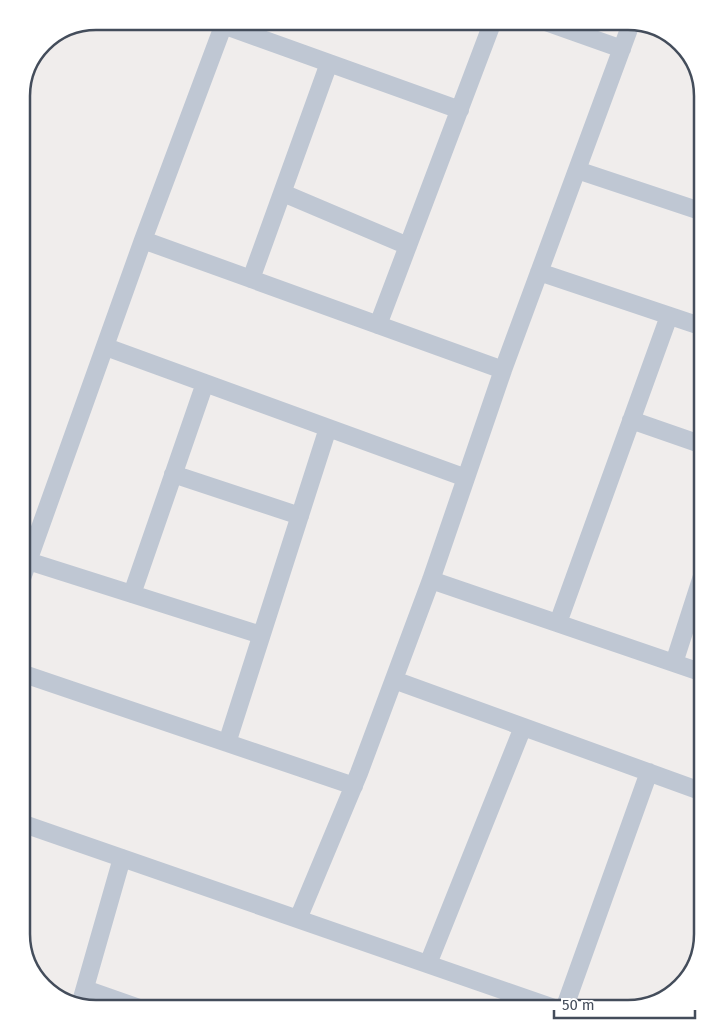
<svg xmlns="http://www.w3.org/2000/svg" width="724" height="1030" font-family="'Fira Sans',sans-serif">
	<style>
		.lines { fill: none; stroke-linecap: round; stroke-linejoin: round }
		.minor { stroke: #bfc7d3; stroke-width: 18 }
		.rim { fill: none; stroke: #444d5b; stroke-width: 2.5 }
	</style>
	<rect width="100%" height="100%" fill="#f0edec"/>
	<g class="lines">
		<path class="minor" d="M543 21 622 49
			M223 25 460 110
			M577 170 703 212
			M283 193 408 246
			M143 240 503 370
			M539 272 703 327
			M251 279 329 63
			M378 325 493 21
			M106 347 466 478
			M631 420 703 445
			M173 474 300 516
			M28 561 261 635
			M431 580 703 673
			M21 581 143 240 225 21
			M132 594 205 383
			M558 623 669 316
			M674 663 703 573
			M21 673 354 786
			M394 680 703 792
			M227 743 328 428
			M21 823 557 1009
			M298 919 359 773 431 580 503 370 632 21
			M428 964 523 727
			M85 989 142 1009
			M80 1005 122 858
			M564 1009 649 772"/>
	</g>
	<path d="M0 0H724V1030H0ZM96 30H628A66 66 0 0 1 694 96V934A66 66 0 0 1 628 1000H96A66 66 0 0 1 30 934V96A66 66 0 0 1 96 30Z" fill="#fff" fill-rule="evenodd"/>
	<path class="rim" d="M96 30H628A66 66 0 0 1 694 96V934A66 66 0 0 1 628 1000H96A66 66 0 0 1 30 934V96A66 66 0 0 1 96 30Z"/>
	<path d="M554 1010v8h141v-8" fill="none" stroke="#444d5b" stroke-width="2.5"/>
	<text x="562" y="1010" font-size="15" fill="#444d5b" stroke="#ffffff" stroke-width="4" paint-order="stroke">50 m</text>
</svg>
